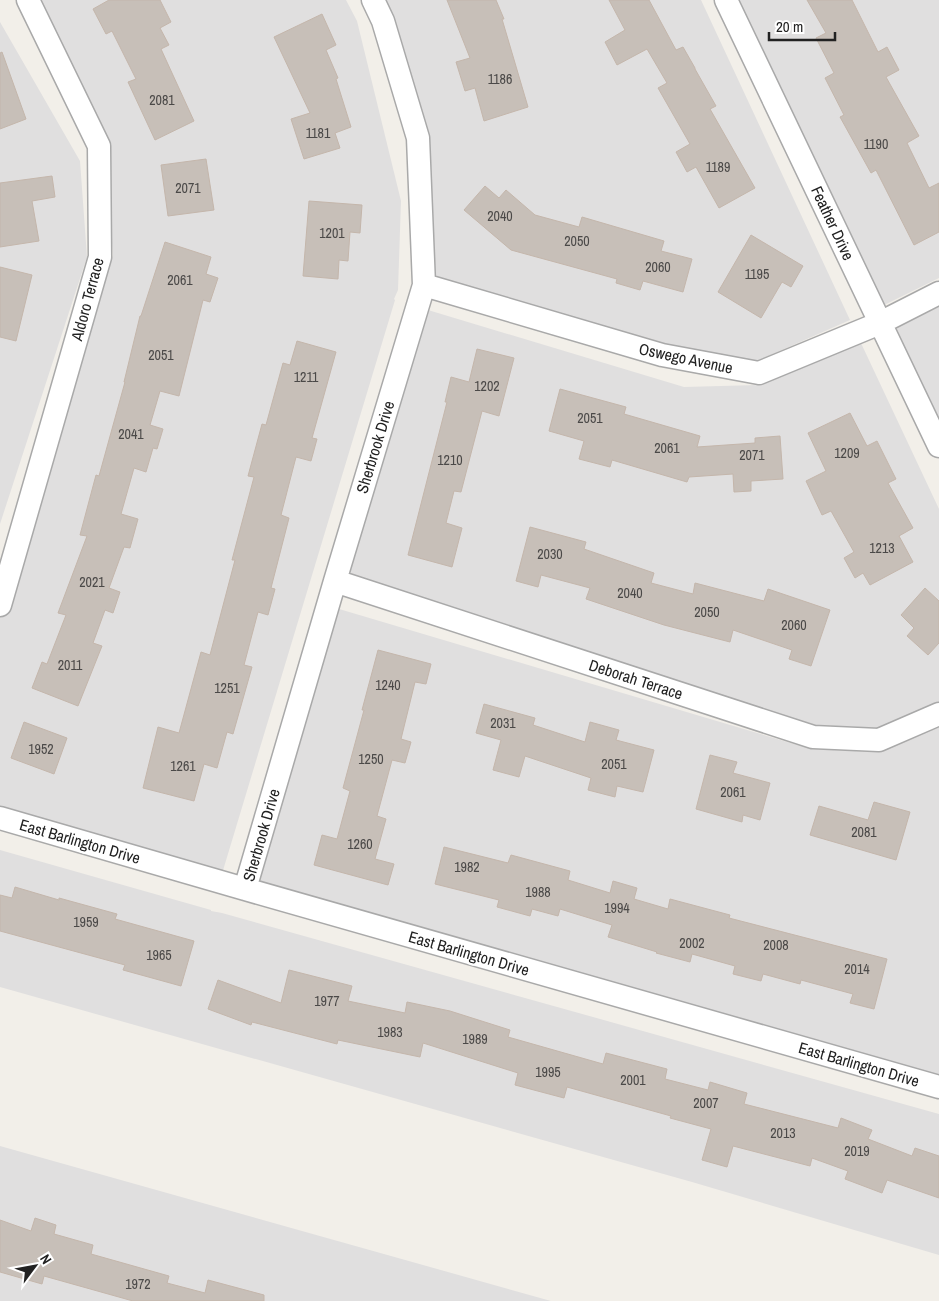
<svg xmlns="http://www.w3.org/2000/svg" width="939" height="1301" font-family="'Archivo Narrow',sans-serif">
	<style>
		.residential { fill: #e0dfdf }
		.building { fill: #c7bfb8; stroke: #c4b6ab }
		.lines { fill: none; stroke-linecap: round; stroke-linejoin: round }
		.minor-casing { stroke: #a9a9a9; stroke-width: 25 }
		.minor { stroke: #fff; stroke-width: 22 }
		.labels { text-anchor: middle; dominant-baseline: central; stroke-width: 4.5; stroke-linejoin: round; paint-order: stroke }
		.number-label { font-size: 14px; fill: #4b4948 }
		.street-label { font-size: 16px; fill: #222; stroke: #fff }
	</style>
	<rect width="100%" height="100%" fill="#f2efe9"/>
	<path class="residential" d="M17 0H346L357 21 401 201 398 290 394 299 395 300 218 887 0 824V601L113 255 104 155Z
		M375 0H701L850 320 757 361 692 363 423 282 426 195Z
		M729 0H939V278L874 310Z
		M0 22 80 161 87 257 0 524Z
		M939 303V449L883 330Z
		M418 307 684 387 758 385 860 341 939 509V703L878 728 816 725 336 582Z
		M329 606 811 749 877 752 883 751 939 727V1089L241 893Z
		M0 850 211 910V911L222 913 939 1114V1255L692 1182 0 987Z
		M0 1146 551 1301H0Z"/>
	<path class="building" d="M109 0H160L171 22 160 28 169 45 161 49 194 121 155 140 128 82 136 79 112 31 106 34 93 9Z
		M447 0H496L504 19H502L528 107 484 121 475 88 465 91 456 62 470 58Z
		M609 0H649L676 50 683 47 695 68V69L716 106 710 109 755 188 719 208 696 167 687 172 676 152 690 144 658 88 667 83 647 49 617 65 605 42 625 30Z
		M807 0H852L878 52 887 47 899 70 886 77 919 136 907 143 929 188 939 183V232L914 245 876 170 871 173 840 117 844 115 825 78 834 73 816 38 826 33Z
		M322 14 336 45 326 50 338 78 336 79 351 127 335 133 340 148 304 159 291 119 310 113 274 37Z
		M2 52 26 119 0 129V53Z
		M206 159 214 210 168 216 161 165Z
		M52 176 55 197 32 201 39 241 0 247V183Z
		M485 186 499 198 506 190 535 215 579 227 582 217 664 241 661 251 692 259 683 292 643 281 640 290 616 283 617 279 511 250 464 210Z
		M309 201 362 205 360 233 350 232 348 261 339 260 338 279 303 276Z
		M751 235 803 266 791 287 782 282 761 318 718 292Z
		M165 242 211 257 206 274 218 278 210 302 203 300 179 396 160 391 150 425 163 429 157 449 153 448 146 472 134 468 121 514 138 519 130 548 124 547 109 588 120 592 113 613 105 610 93 643 102 646 78 706 32 688 42 662 47 664 66 615 58 613 87 536 80 535 96 475 99 476 125 382H124L140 316H141Z
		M0 267 32 275 16 341 0 337Z
		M297 341 336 352 312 438 317 439 311 461 296 457 281 515 289 518 271 588 275 589 268 615 258 612 244 665 252 667 233 734 227 732 217 768 204 764 194 801 143 788 158 727 179 733 201 652 210 655 235 560H232L254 477 248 476 262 424 266 425 283 363 290 365Z
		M477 349 514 358 499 416 482 411 461 492 454 491 446 523 462 528 452 567 408 555 447 402H445L451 377 469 382Z
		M560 389 626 407 624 414 700 436 697 447 755 443V438L780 436 783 479 751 481V491L734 492 733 474 689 477 687 482 612 460 610 467 579 459 584 441 549 431Z
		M850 413 867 446 877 441 896 479 888 483 913 528 899 536 913 562 870 585 863 573 855 578 844 558 854 552 831 511 822 515 806 481 826 471 808 433Z
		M530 527 586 542 584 549 654 573 651 583 693 594 695 583 764 601 768 589 830 610 811 666 789 659 792 650 733 630 730 642 664 625 586 599 590 588 541 575 538 587 516 581Z
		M925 588 939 601V643L928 655 907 636 914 628 901 615Z
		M378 650 431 664 426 684 415 682 401 739 411 742 405 763 392 760 377 816 386 819 375 859 394 864 388 885 314 865 322 835 337 839 350 791 343 788 364 710H362Z
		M484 704 535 718 533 725 585 742 590 722 619 730 616 740 654 750 643 792 617 786 615 797 588 790 591 778 525 756 519 777 493 770 501 740 476 733Z
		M24 722 67 738 54 774 11 758Z
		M710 755 737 762 733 773 770 783 760 820 743 815 742 822 696 809Z
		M874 802 910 812 896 860 810 835 819 806 868 820Z
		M444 847 508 863 511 855 570 871 568 880 610 893 613 881 637 888 634 899 668 909 670 899 730 915 729 918 887 959 874 1009 850 1003 853 994 801 980 800 984 763 974 761 981 733 974 735 966 692 954 690 962 656 953 657 952 608 937 612 925 560 909 558 916 532 909 530 916 497 907 499 900 435 884Z
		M15 887 59 900V898L117 914 115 919 194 941 181 986 123 970 125 965 0 931V895L12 898Z
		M289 970 352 986 348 1001 405 1013 407 1002 450 1011 510 1030 508 1037 603 1064 606 1053 667 1069 665 1079 708 1090 710 1082 747 1093 744 1104 838 1128 841 1118 872 1130 868 1139 912 1156 915 1148 939 1156V1198L887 1180 882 1193 845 1179 848 1171 812 1158 810 1166 733 1146 727 1167 702 1160 711 1129 670 1118 671 1116 567 1087 564 1098 515 1085 518 1073 423 1043 420 1057 338 1040 337 1044 252 1022 251 1025 208 1009 218 980 281 1003Z
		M35 1218 56 1225 54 1234 93 1245 91 1254 169 1276 167 1283 205 1293 208 1280 264 1295V1301H133L44 1276 42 1284 0 1272V1220L31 1231Z"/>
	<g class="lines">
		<defs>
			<path id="minor" d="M726 0 939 446
				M424 285 662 355 759 373 880 323 939 293
				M335 581 813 737 879 740 939 714
				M0 605 100 257 99 146 28 0
				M0 818 245 889 939 1087
				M245 889 335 581 424 285 418 138 383 21 373 0"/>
		</defs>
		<use href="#minor" class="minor-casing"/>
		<use href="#minor" class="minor"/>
	</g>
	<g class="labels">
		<g class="number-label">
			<text x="500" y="79">1186</text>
			<text x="162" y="100">2081</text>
			<text x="318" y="133">1181</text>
			<text x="876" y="144">1190</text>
			<text x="718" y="167">1189</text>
			<text x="188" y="188">2071</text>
			<text x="500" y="216">2040</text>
			<text x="332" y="233">1201</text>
			<text x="577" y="241">2050</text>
			<text x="658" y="267">2060</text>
			<text x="757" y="274">1195</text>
			<text x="180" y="280">2061</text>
			<text x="161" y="355">2051</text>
			<text x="306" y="377">1211</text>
			<text x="487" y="386">1202</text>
			<text x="590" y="418">2051</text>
			<text x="131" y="434">2041</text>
			<text x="667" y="448">2061</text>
			<text x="847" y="453">1209</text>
			<text x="752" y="455">2071</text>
			<text x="450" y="460">1210</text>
			<text x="882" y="548">1213</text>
			<text x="550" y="554">2030</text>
			<text x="92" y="582">2021</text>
			<text x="630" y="593">2040</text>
			<text x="707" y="612">2050</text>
			<text x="794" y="625">2060</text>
			<text x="70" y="665">2011</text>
			<text x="388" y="685">1240</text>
			<text x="227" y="688">1251</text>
			<text x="503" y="723">2031</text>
			<text x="41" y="749">1952</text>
			<text x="371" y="759">1250</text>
			<text x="614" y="764">2051</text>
			<text x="183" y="766">1261</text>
			<text x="733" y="792">2061</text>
			<text x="864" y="832">2081</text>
			<text x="360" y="844">1260</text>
			<text x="467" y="867">1982</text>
			<text x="538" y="892">1988</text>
			<text x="617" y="908">1994</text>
			<text x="86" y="922">1959</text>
			<text x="692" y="943">2002</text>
			<text x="776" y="945">2008</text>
			<text x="159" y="955">1965</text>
			<text x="857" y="969">2014</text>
			<text x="327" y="1001">1977</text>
			<text x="390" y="1032">1983</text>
			<text x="475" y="1039">1989</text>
			<text x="548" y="1072">1995</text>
			<text x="633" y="1080">2001</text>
			<text x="706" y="1103">2007</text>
			<text x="783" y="1133">2013</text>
			<text x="857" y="1151">2019</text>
			<text x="138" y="1284">1972</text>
		</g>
		<g class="street-label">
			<text transform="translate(833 223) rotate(65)">Feather Drive</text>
			<text transform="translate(87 299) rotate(-75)">Aldoro Terrace</text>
			<text transform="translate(686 358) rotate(12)">Oswego Avenue</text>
			<text transform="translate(375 447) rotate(-73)">Sherbrook Drive</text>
			<text transform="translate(636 679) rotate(18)">Deborah Terrace</text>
			<text transform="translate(261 835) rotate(-74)">Sherbrook Drive</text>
			<text transform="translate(80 841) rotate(16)">East Barlington Drive</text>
			<text transform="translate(469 953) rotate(16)">East Barlington Drive</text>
			<text transform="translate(859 1064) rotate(16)">East Barlington Drive</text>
		</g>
	</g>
	<g transform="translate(35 1266) rotate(58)" stroke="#ffffff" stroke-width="4" paint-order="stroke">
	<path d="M0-4L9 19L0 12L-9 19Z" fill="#222222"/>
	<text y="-8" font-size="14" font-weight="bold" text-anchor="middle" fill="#222222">N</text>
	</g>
	<path d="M769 32v8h66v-8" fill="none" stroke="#222222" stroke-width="2.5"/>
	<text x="776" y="32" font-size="15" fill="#222222" stroke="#ffffff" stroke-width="4" paint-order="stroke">20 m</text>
</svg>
